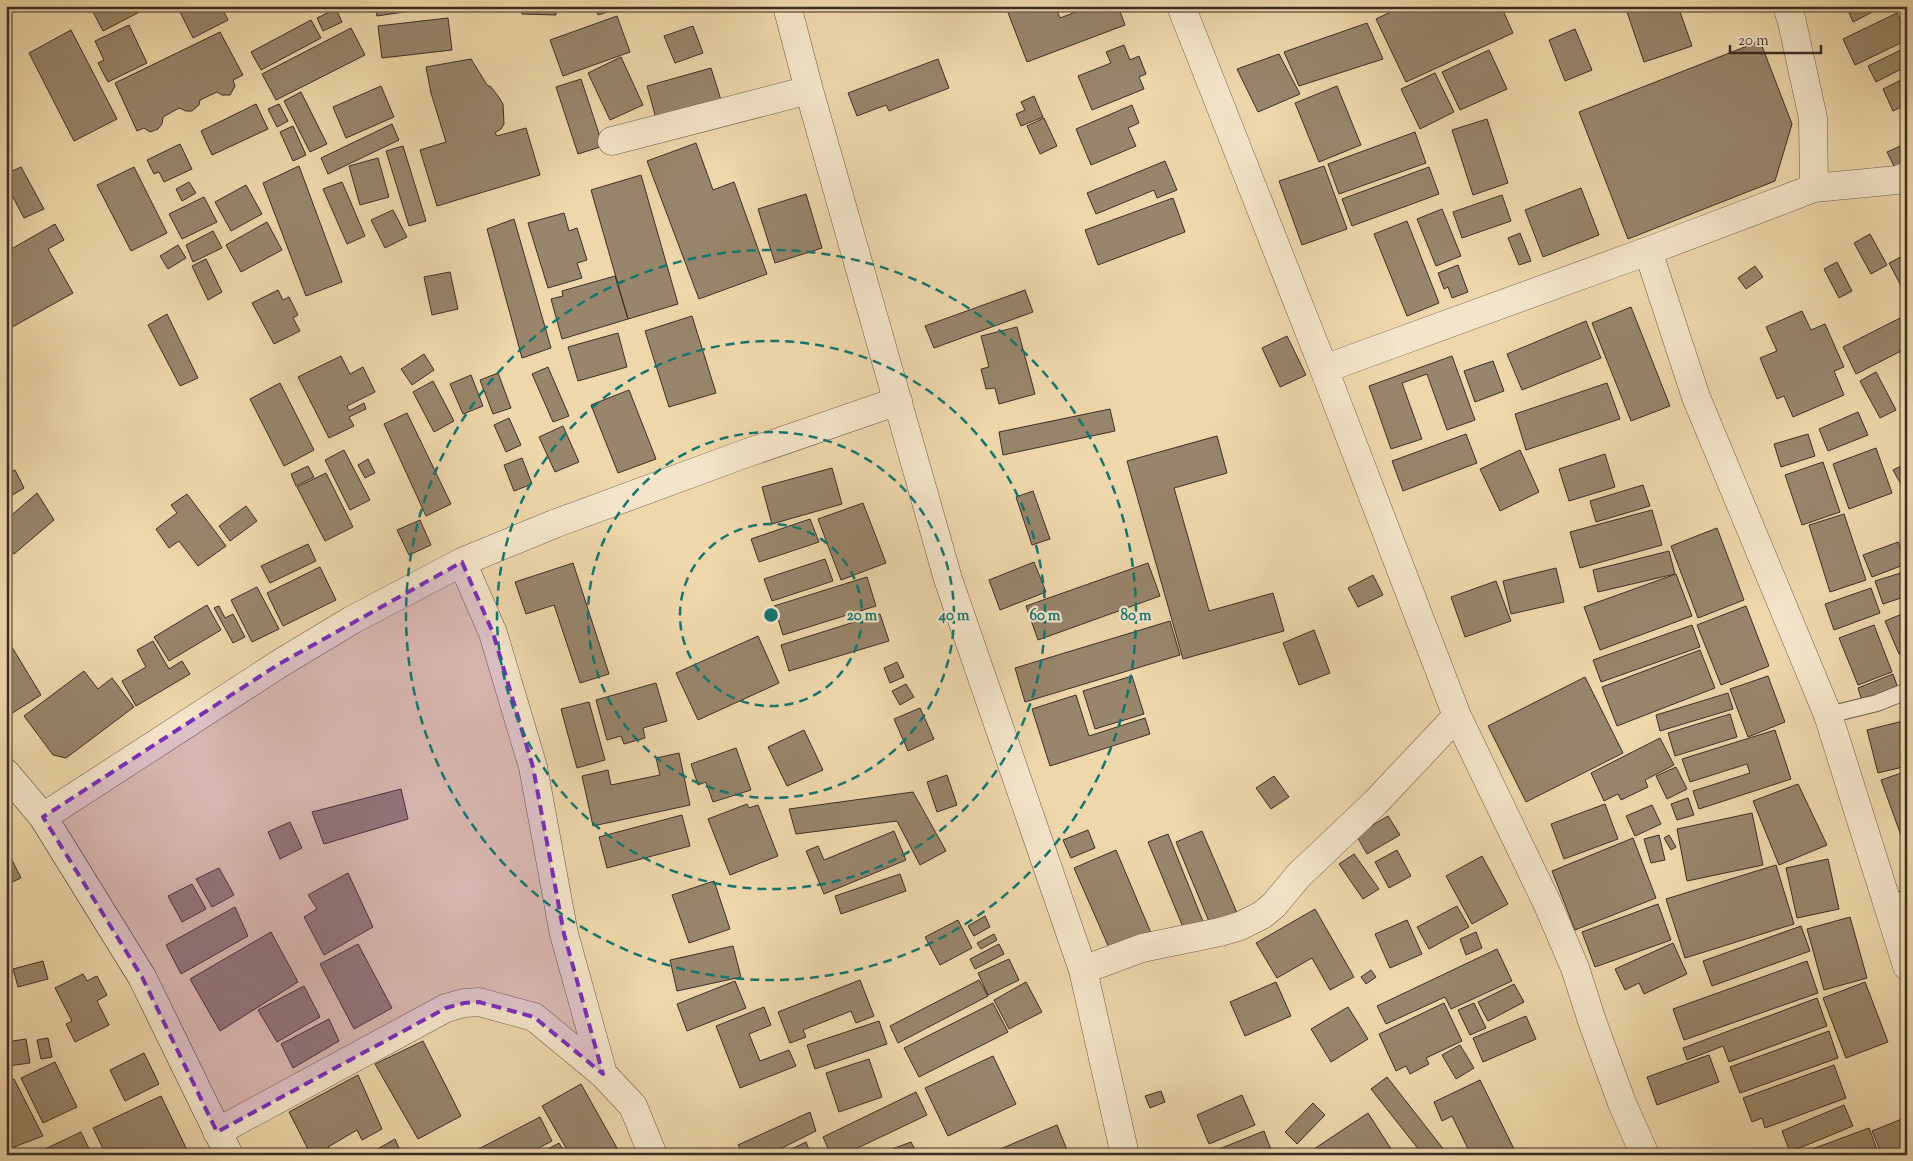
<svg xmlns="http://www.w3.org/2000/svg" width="1913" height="1161" font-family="'Sorts Mill Goudy',serif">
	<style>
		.building { fill: #99856a; stroke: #3c2c24 }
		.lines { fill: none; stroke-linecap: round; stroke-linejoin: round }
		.lane-casing { stroke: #695746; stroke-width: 18 }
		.street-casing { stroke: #695746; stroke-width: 29 }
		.secondary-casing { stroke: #3c2c24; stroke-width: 29 }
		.lane { stroke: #f5e5c8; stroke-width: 16 }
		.street { stroke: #f5e5c8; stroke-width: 28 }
		.secondary { stroke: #f5e5c8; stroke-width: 28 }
		.marked { fill: #7b2cbf; fill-opacity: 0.2; stroke: #7b2cbf; stroke-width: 4; stroke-dasharray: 10 6; stroke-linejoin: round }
		.ring { fill: none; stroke: #0f766e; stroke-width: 2.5; stroke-dasharray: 9 6 }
		.centre { fill: #0f766e; stroke: #f5e5c8; stroke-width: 2.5 }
		.ring-label { font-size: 15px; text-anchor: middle; font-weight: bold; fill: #0f766e; stroke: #f5e5c8; stroke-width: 4.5; stroke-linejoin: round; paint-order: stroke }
	</style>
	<rect width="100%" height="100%" fill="#efd7aa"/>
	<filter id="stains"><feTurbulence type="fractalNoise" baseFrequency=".004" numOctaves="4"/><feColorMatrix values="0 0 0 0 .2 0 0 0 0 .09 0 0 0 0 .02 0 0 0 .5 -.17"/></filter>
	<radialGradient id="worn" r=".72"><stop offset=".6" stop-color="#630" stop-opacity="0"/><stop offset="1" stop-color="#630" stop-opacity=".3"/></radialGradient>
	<path class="building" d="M99 6H151L103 31 92 10Z
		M177 6H221L228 20 193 38Z
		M375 6H438V7L377 16Z
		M522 6H556V15L522 14Z
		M595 6H626L598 15Z
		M1017 6H1055L1060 18 1091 6H1118L1125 25 1027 62 1007 10Z
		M1403 6H1501L1513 33 1406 82 1376 19Z
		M1625 6H1678L1692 46 1644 62Z
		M1846 6H1884L1853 22Z
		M336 9 342 22 323 31 317 18Z
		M1897 13 1907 33V40L1855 65 1843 39Z
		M617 16 630 52 563 76 550 40Z
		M448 18 452 50 382 58 378 26Z
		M311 20 321 38 261 70 251 52Z
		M1367 23 1383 59 1299 86 1284 52Z
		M129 25 147 63 108 82 98 63 104 60 95 41Z
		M693 26 703 53 675 63 664 36Z
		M351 28 365 55 276 100 262 74Z
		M1575 29 1592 70 1565 81 1549 40Z
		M71 30 117 119 74 141 29 53Z
		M220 32 243 75 233 80 235 86 230 95H222L217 92 200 100 199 105 192 111H186L179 108 163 117 162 124 158 129 150 132 144 128 137 131 115 83Z
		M1760 41 1792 124 1775 181 1628 239 1579 112Z
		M1124 45 1130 60 1139 56 1146 74 1139 77 1144 89 1092 110 1078 76 1111 63 1106 52Z
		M1907 47V66L1876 82 1868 66Z
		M1489 50 1507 89 1460 110 1442 72Z
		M1279 54 1300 94 1258 112 1237 69Z
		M621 57 643 105 610 120 588 73Z
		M471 59 487 85 491 87 498 96 503 104 504 124 501 129 495 133 497 136 526 128 540 175 437 206 420 150 446 142 431 93 426 67Z
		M938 59 949 88 889 111 886 105 857 116 848 93Z
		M711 68 721 100 656 118 647 86Z
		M1435 73 1454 112 1420 129 1401 89Z
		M1907 77V104L1893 111 1883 89Z
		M581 79 603 146 578 154 556 87Z
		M381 86 394 117 346 138 333 107Z
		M1337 86 1361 145 1319 162 1295 103Z
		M301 92 327 144 310 152 284 101Z
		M1034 96 1043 117 1021 126 1016 114 1025 110 1021 102Z
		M256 104 268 129 212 155 201 131Z
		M279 104 288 121 277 127 268 109Z
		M1132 105 1139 123 1128 128 1136 146 1091 165 1076 129Z
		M1044 118 1057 146 1040 154 1027 126Z
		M1487 119 1508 183 1473 195 1452 130Z
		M392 124 399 140 328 174 321 158Z
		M293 126 306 155 293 161 280 132Z
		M1415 132 1426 163 1339 194 1328 164Z
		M696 143 713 190 734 182 767 274 699 299 647 161Z
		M1907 143V164L1896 170 1887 152Z
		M180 144 192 169 164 182 159 172 154 174 147 160Z
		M403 146 426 221 409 226 386 151Z
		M378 158 389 197 360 205 349 166Z
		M1165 161 1177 190 1157 198 1154 190 1096 214 1087 193Z
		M299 166 342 282 306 296 263 183Z
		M1324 166 1347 229 1302 245 1279 181Z
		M21 167 44 209 24 218 6 184V174Z
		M134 167 167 233 131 251 97 185Z
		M1429 167 1439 194 1352 226 1342 199Z
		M641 175 678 304 628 319 591 190Z
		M189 182 196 193 182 201 176 189Z
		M342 182 365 236 347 244 323 189Z
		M246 185 262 214 231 231 215 202Z
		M1581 188 1599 235 1543 257 1525 210Z
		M806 194 822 248 775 263 758 209Z
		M1502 195 1511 221 1462 238 1453 212Z
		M204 197 217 222 182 239 169 214Z
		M1173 198 1185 232 1098 265 1085 230Z
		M1442 209 1461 256 1436 266 1417 219Z
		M393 210 407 237 385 248 371 220Z
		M564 213 569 231 577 228 587 260 577 263 582 278 548 288 528 223Z
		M514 219 551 348 522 358 487 229Z
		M1407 221 1439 303 1407 316 1374 234Z
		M267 222 282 250 241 272 226 245Z
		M55 224 64 240 48 249 73 293 7 330 6 252Z
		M213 231 222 248 193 262 186 245Z
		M1520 233 1531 261 1519 265 1508 238Z
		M1870 234 1887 265 1871 274 1854 243Z
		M178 245 186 258 168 269 160 256Z
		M1907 254V297L1889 263Z
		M206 259 222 292 208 300 192 266Z
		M1837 262 1852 291 1839 298 1824 269Z
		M1458 265 1468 292 1452 298 1448 287 1444 289 1438 273Z
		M1755 266 1763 277 1746 289 1738 278Z
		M450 272 458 309 432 315 424 277Z
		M615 276 628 319 562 339 551 299 563 296 562 291Z
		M278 290 283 300 289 297 298 315 293 318 300 331 274 344 252 303Z
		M1025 290 1033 312 934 348 925 326Z
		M1631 307 1670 406 1631 421 1592 323Z
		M1802 311 1811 330 1825 324 1844 367 1834 371 1844 395 1793 417 1784 396 1777 399 1760 358 1777 351 1766 327Z
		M167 314 198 378 180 386 148 325Z
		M692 316 716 393 669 407 645 331Z
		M1900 318 1907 330V348L1856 374 1843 347Z
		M1586 321 1601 358 1522 390 1507 354Z
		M1017 327 1035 394 999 404 995 388 986 389 981 369 989 367 981 336Z
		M618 333 627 367 578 381 568 347Z
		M1287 336 1306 375 1280 387 1262 348Z
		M424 354 434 370 412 385 401 369Z
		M341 356 350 374 363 367 375 392 347 406 349 411 364 403 366 409 349 417 354 426 329 438 298 377Z
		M1452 356 1475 420 1447 430 1427 374 1402 383 1422 439 1391 449 1369 386Z
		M1493 361 1504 391 1475 402 1464 371Z
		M548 367 569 416 553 422 532 374Z
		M1876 372 1896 410 1880 418 1860 381Z
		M498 373 511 408 493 414 480 380Z
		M471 375 483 406 463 414 450 384Z
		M433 381 454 421 434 432 413 392Z
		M280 383 314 450 284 466 250 399Z
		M1607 383 1620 419 1526 450 1515 414Z
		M629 390 656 459 618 473 591 405Z
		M1110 409 1115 431 1003 455 999 432Z
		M1858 412 1868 435 1828 451 1819 429Z
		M407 413 451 504 426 516 384 424Z
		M509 418 521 445 506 452 494 425Z
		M563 426 579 462 555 472 539 437Z
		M1466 434 1477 463 1403 491 1392 461Z
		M1808 434 1815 456 1781 467 1774 444Z
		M1217 436 1227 473 1174 488 1209 611 1273 593 1284 631 1183 659 1127 461Z
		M1876 448 1892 493 1849 509 1833 464Z
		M344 450 370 500 350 510 325 460Z
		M1520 450 1539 492 1500 511 1480 469Z
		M1605 454 1615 487 1569 501 1559 469Z
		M522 458 532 484 514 491 504 465Z
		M368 459 375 473 365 478 358 465Z
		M1823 462 1840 512 1802 525 1785 475Z
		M1907 463V495L1893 470Z
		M308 466 314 477 296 486 291 474Z
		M832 468 842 504 772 524 762 487Z
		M15 470 24 488 6 499V475Z
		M326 473 353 527 325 541 297 487Z
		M1643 485 1650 506 1596 522 1590 501Z
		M1033 491 1050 539 1032 545 1016 497Z
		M37 493 54 520 14 554 6 543V520Z
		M187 494 226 546 198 566 179 541 169 548 156 529 177 513 171 505Z
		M863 503 886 563 841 580 818 519Z
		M246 506 257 521 230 541 219 526Z
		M1652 510 1662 545 1580 568 1570 532Z
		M1844 514 1866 580 1830 592 1809 525Z
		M810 519 819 542 759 562 751 539Z
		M420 520 431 545 409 555 397 530Z
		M1717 528 1744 600 1698 618 1671 546Z
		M1898 542 1906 564 1872 577 1863 555Z
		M308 544 316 561 270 583 261 566Z
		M1669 551 1675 574 1598 592 1593 570Z
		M825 559 833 581 772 601 764 579Z
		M1034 562 1046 592 1000 610 989 580Z
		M573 563 609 674 580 683 554 605 526 614 515 582Z
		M1148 563 1160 596 1038 640 1026 606Z
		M320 567 336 600 283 626 267 593Z
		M1556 568 1564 602 1511 614 1503 581Z
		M1907 571V596L1883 604 1875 581Z
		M1676 574 1692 616 1600 650 1584 607Z
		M1373 575 1383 595 1358 607 1348 588Z
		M867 577 876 606 783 635 774 606Z
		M1496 581 1511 621 1465 637 1451 597Z
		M257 587 279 629 252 642 231 600Z
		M1871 588 1880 613 1834 630 1825 604Z
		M207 605 221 630 169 661 154 637Z
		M219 606 225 618 233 614 245 637 233 643 214 608Z
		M1746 606 1769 666 1721 685 1697 625Z
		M1907 612V650L1899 654 1885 621Z
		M880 614 889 641 789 671 781 645Z
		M1170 621 1180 655 1025 702 1015 668Z
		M1692 625 1700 647 1601 682 1593 660Z
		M1874 625 1892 672 1858 685 1839 638Z
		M1314 630 1330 673 1299 685 1283 643Z
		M758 636 779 683 698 720 676 673Z
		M7 639 41 695 6 717V640Z
		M153 641 169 669 182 661 190 674 136 706 122 681 146 667 137 650Z
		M1700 650 1715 688 1617 726 1602 687Z
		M897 662 904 677 890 683 884 668Z
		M84 671 98 689 112 678 134 707 66 758 53 755 24 716Z
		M1893 674 1899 691 1863 704 1858 688Z
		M1132 676 1144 714 1095 729 1083 691Z
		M1768 676 1785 722 1748 737 1730 689Z
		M1585 677 1623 753 1526 802 1488 726Z
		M656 683 667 721 643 728 645 738 624 744 621 736 607 740 596 700Z
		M906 684 914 697 900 705 892 691Z
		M1728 693 1733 709 1660 731 1656 715Z
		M1076 695 1089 736 1145 718 1150 734 1050 766 1032 709Z
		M589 702 605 760 577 768 561 709Z
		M920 708 934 739 908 751 894 719Z
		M1730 714 1737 737 1675 756 1668 733Z
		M1907 720V766L1878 773 1867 730Z
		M804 730 823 770 787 786 768 747Z
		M1775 730 1791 779 1699 809 1693 791 1750 773 1747 764 1690 782 1682 759Z
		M1660 738 1674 765 1645 780 1648 787 1621 800 1618 794 1604 801 1591 773Z
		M736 748 751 790 713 802 706 782 698 785 691 764Z
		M679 753 690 805 593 826 582 776 608 770 611 785 660 775 656 758Z
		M1676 767 1687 789 1667 799 1656 776Z
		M1907 771V852L1881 780Z
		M947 775 957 805 937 812 927 782Z
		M1274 776 1289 797 1271 809 1256 788Z
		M1798 784 1827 845 1779 865 1753 801Z
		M401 789 408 819 324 844 312 812Z
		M913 792 946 851 920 865 897 821 796 834 789 809Z
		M1688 798 1694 815 1677 820 1671 804Z
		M747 804 749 808 758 805 778 856 730 875 708 819Z
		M1605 804 1618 839 1564 859 1551 824Z
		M1652 805 1661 824 1635 836 1626 816Z
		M1752 813 1763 865 1687 881 1677 829Z
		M682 815 690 846 607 868 599 837Z
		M1388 816 1400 835 1367 854 1356 835Z
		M290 822 302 848 280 859 268 832Z
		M1088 830 1095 848 1071 858 1063 840Z
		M894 831 906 860 824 894 806 851 818 846 824 860Z
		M1202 831 1237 913 1210 924 1176 842Z
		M1168 834 1204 924 1185 932 1148 842Z
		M1659 835 1665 860 1651 863 1644 839Z
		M1669 835 1676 847 1671 850 1664 838Z
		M1633 838 1656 898 1575 930 1552 871Z
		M1116 850 1151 933 1110 950 1074 868Z
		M1397 850 1411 876 1389 888 1375 862Z
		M6 852H8L21 878 6 885Z
		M1354 854 1379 889 1363 899 1339 864Z
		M1482 856 1508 904 1472 924 1446 876Z
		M1828 859 1839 909 1797 918 1786 868Z
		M1776 865 1794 924 1685 958 1666 899Z
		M219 868 234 895 212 907 196 879Z
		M348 873 373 927 324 955 304 917 317 909 308 895Z
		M900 874 906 891 841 914 835 896Z
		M714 881 730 929 689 943 672 895Z
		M192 884 206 909 182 922 168 896Z
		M1658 904 1671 940 1595 967 1582 932Z
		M1457 906 1469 927 1429 949 1417 927Z
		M235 907 248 936 181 974 166 945Z
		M1315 909 1354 977 1330 990 1312 958 1277 978 1256 943Z
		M985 916 990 927 974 936 968 926Z
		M1850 917 1867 978 1824 990 1807 929Z
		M958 920 972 948 940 965 925 937Z
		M1407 920 1422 954 1390 968 1375 934Z
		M1801 926 1810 951 1712 986 1703 961Z
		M271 932 298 982 220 1031 190 979Z
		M1476 932 1482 948 1466 955 1460 939Z
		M994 934 997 940 981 949 977 943Z
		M1673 943 1687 974 1644 994 1639 983 1625 990 1615 969Z
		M358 944 392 1008 354 1029 320 964Z
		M999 944 1004 954 975 969 970 959Z
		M733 946 741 977 677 991 670 960Z
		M1497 949 1512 981 1451 1009 1445 997 1386 1024 1377 1006Z
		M1009 959 1019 980 988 995 978 973Z
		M43 961 48 979 18 987 13 969Z
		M1807 961 1818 993 1684 1040 1673 1009Z
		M1371 970 1376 977 1366 984 1361 977Z
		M8 973 12 984 6 986V974Z
		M83 974 87 981 97 976 107 995 97 1001 109 1025 75 1042 66 1024 72 1021 55 988Z
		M860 980 874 1016 856 1023 851 1011 803 1030 806 1037 790 1043 778 1012Z
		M979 980 988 996 898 1043 890 1026Z
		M735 981 746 1008 687 1031 677 1004Z
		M1026 982 1042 1012 1009 1029 994 1000Z
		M1276 982 1291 1016 1245 1036 1230 1002Z
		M1865 982 1888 1042 1846 1058 1823 998Z
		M1514 984 1524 1002 1488 1021 1478 1002Z
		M304 986 320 1017 277 1042 258 1010Z
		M1817 998 1827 1026 1729 1062 1723 1046 1687 1060 1683 1048Z
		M993 1003 1008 1032 919 1077 904 1048Z
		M1444 1003 1462 1041 1426 1058 1429 1064 1410 1074 1406 1066 1396 1071 1379 1034Z
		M1474 1003 1486 1028 1470 1035 1458 1010Z
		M764 1007 771 1025 749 1034 760 1061 789 1050 796 1066 740 1088 716 1026Z
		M1348 1007 1368 1039 1331 1062 1311 1029Z
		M1526 1016 1536 1039 1483 1062 1473 1038Z
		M329 1019 339 1041 293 1068 281 1044Z
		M879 1021 887 1044 815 1069 807 1045Z
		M1829 1031 1838 1058 1740 1093 1730 1067Z
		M48 1038 52 1057 41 1059 37 1040Z
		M26 1039 30 1063 8 1066 6 1042Z
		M423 1041 461 1116 418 1139 375 1064Z
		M1460 1045 1474 1068 1456 1079 1442 1055Z
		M144 1053 159 1084 125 1101 110 1070Z
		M1709 1055 1719 1082 1657 1105 1647 1077Z
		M993 1056 1016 1104 948 1136 925 1088Z
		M869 1059 882 1097 839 1112 826 1073Z
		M55 1062 77 1107 43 1123 21 1078Z
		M1834 1065 1846 1098 1765 1128 1762 1118 1752 1122 1743 1098Z
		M358 1075 382 1129 362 1140 357 1130 328 1147 332 1155H311L289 1112Z
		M1387 1077 1448 1155H1423L1371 1089Z
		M14 1079 43 1136 6 1150V1080Z
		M1480 1080 1517 1155H1471L1452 1116 1442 1121 1434 1102Z
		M581 1084 617 1148 606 1155H570L542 1106Z
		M1161 1091 1165 1102 1150 1108 1145 1096Z
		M916 1092 927 1115 843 1155H831L823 1137Z
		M1242 1095 1255 1125 1209 1144 1197 1115Z
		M161 1096 188 1152 183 1155H106L93 1128Z
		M1313 1103 1325 1115 1297 1144 1285 1132Z
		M1844 1105 1853 1126 1790 1152 1782 1131Z
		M810 1112 816 1131 768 1155H744L738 1145Z
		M1368 1113 1395 1155H1305Z
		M540 1117 552 1141 525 1155H467Z
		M1907 1117V1155H1882L1872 1131Z
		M1057 1125 1069 1155H986Z
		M1869 1128 1879 1155H1872L1871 1152 1863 1155H1796Z
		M1264 1131 1273 1155H1215L1214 1151Z
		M81 1132 92 1155H48L45 1149Z
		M395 1139 402 1155H367Z
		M806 1142 811 1155H779Z
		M911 1142 918 1155H876Z
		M559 1143 566 1155H537Z"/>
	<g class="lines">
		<defs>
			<path id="lane" d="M1828 715 1877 703 1907 691
				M1888 905 1907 898"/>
			<path id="street" d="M787 6 809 90 948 579 1083 970 1125 1155
				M1181 6 1324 369 1457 716 1548 905 1575 968 1592 1021 1622 1103 1645 1155
				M1787 6 1792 22 1813 118 1814 188
				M612 141 809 90
				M1648 251 1696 397 1828 715 1907 966
				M1324 369 1648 251 1814 188 1897 180 1907 176
				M462 562 493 633 533 767 564 934 603 1074
				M43 817 279 664 352 620 462 562 554 524 744 454 898 401
				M1083 970 1142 948 1220 932 1240 926 1262 915 1274 905 1299 875 1375 803 1457 716
				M217 1132 446 1008 464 1003 479 1002 534 1017 603 1074 633 1106 653 1155"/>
			<path id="secondary" d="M6 773 43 817 142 977 229 1155"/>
		</defs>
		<use href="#lane" class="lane-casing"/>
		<use href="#street" class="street-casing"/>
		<use href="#secondary" class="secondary-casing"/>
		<use href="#lane" class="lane"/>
		<use href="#street" class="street"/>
		<use href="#secondary" class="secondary"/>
	</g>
	<path class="marked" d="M462 562 493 633 533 767 564 934 603 1074 534 1017 479 1002 464 1003 446 1008 217 1132 142 977 43 817 279 664Z"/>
	<g class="ring">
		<circle cx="771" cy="615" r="91"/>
		<circle cx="771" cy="615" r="183"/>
		<circle cx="771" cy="615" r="274"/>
		<circle cx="771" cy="615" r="365"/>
	</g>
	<circle cx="771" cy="615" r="8" class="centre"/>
	<g class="ring-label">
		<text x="862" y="620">20 m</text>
		<text x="954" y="620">40 m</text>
		<text x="1045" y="620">60 m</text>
		<text x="1136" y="620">80 m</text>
	</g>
	<rect width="1913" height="1161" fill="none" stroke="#efd7aa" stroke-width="25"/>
	<rect x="8" y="8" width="1898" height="1146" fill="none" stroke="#3c2c24" stroke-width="2.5"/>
	<rect x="12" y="12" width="1888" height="1136" fill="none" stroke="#3c2c24"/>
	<path d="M1730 45v8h91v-8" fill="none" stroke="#3c2c24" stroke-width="2.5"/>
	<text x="1738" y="45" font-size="15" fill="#3c2c24" stroke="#f5e5c8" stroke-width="4" paint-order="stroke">20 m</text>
	<rect width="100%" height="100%" filter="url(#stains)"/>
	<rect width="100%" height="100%" fill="url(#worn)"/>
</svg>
